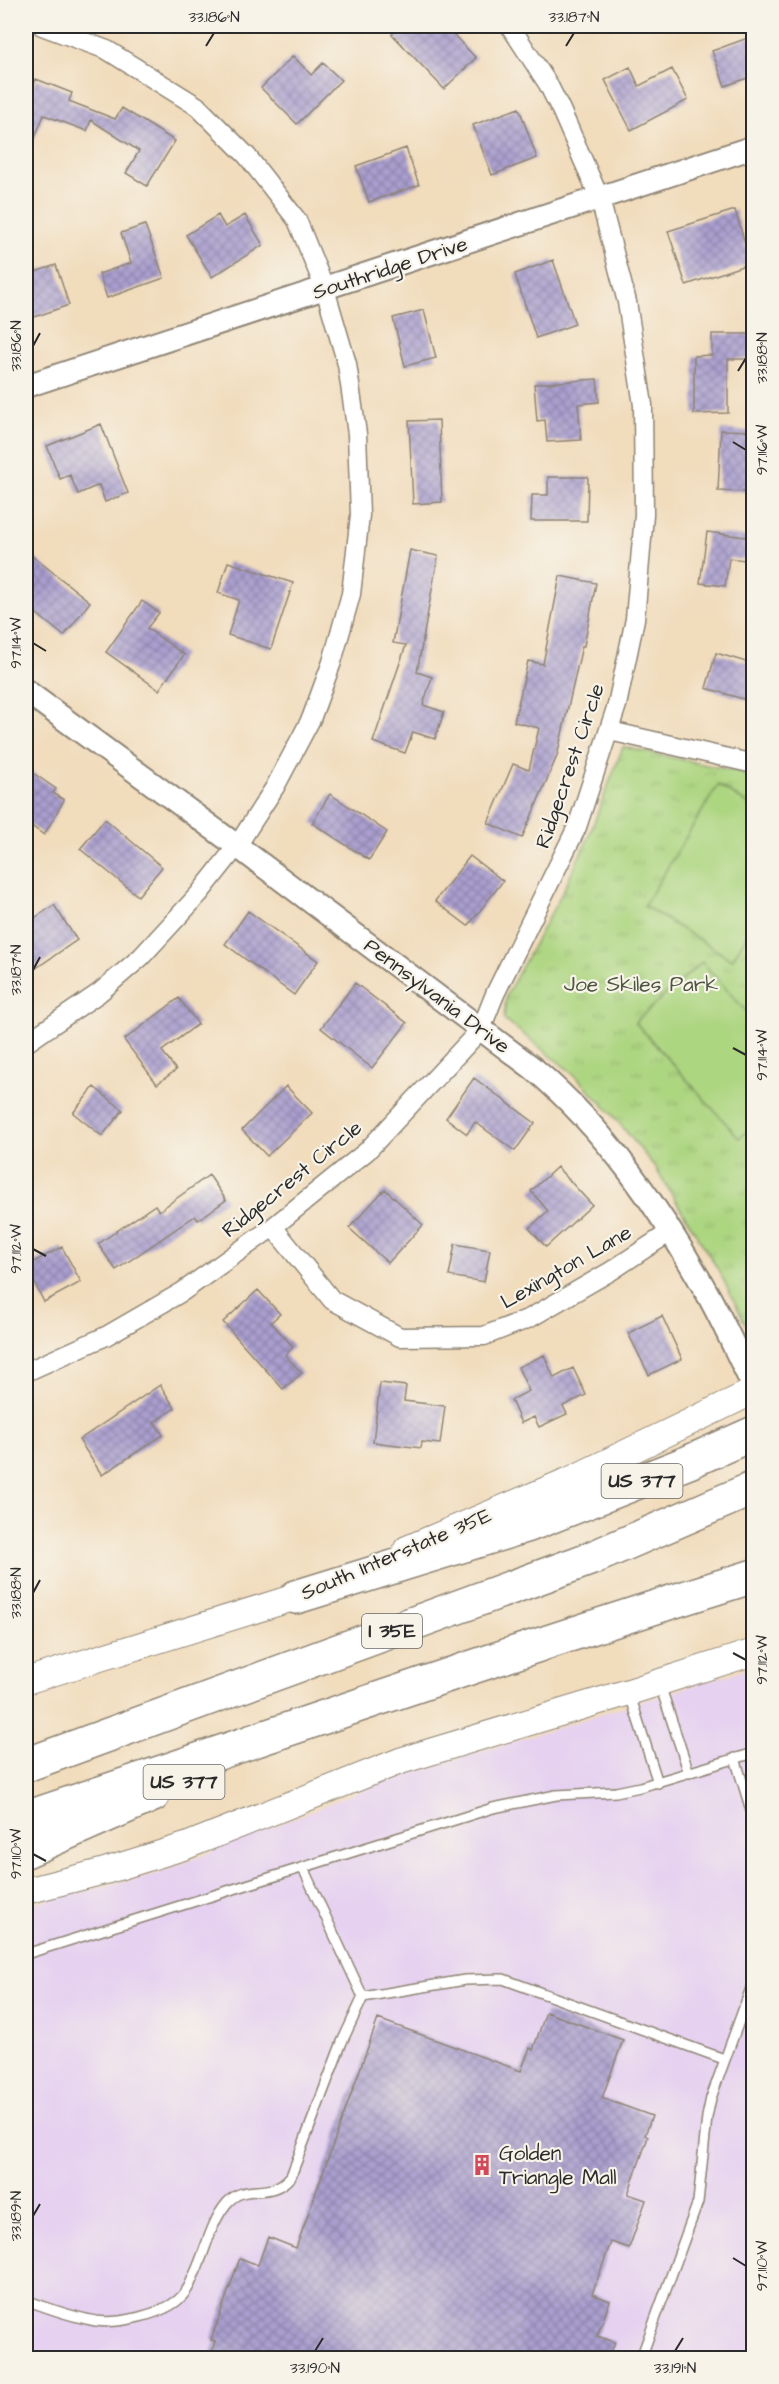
<svg xmlns="http://www.w3.org/2000/svg" width="779" height="2384" font-family="'Architects Daughter',sans-serif">
	<style>
		.built { fill: #e6d2f0 }
		.park { fill: url(#park-tufts); stroke: #6c8056; stroke-width: 1.5 }
		.pitch { fill: #add681; stroke: #6c8056; stroke-width: 1.5 }
		.building { fill: url(#building-cross-hatch) }
		.lines { fill: none; stroke-linecap: round; stroke-linejoin: round }
		.service-casing { stroke: #8e8474; stroke-width: 12 }
		.minor-casing { stroke: #8e8474; stroke-width: 21 }
		.tertiary-casing { stroke: #8e8474; stroke-width: 26 }
		.secondary-casing { stroke: #8e8474; stroke-width: 28 }
		.motorway-casing { stroke: #8e8474; stroke-width: 36 }
		.service { stroke: #fff; stroke-width: 9 }
		.minor { stroke: #fff; stroke-width: 18 }
		.tertiary { stroke: #fff; stroke-width: 22 }
		.secondary { stroke: #fff; stroke-width: 26 }
		.motorway { stroke: #fff; stroke-width: 33 }
		.ticks { fill: none; stroke: #2b2b2b; stroke-width: 2 }
		.labels { text-anchor: middle; dominant-baseline: central; stroke-width: 4.5; stroke-linejoin: round; paint-order: stroke }
		.shield { fill: #f7f3e8; stroke: #686764; stroke-width: 1.5 }
		.shield-label { font-size: 20px; font-weight: bold; fill: #2b2b2b }
		.street-label { font-size: 21px; fill: #2b2b2b; stroke: #f7f3e8 }
		.park-label { font-size: 21px; fill: #4c5640; stroke: #f7f3e8 }
		.poi-label { font-size: 21px; fill: #2b2b2b; stroke: #f7f3e8; text-anchor: start }
		.neatline { fill: none; stroke: #2b2b2b; stroke-width: 2 }
		.ticks-label { font-size: 15px; text-anchor: middle; fill: #2b2b2b }
	</style>
	<defs>
		<pattern id="park-tufts" width="24" height="20" patternUnits="userSpaceOnUse" patternTransform="scale(1.5)"><rect width="24" height="20" fill="#add681"/><path d="M3 7l-1-3M5 7V3M7 7l1-3M15 17l-1-3M17 17v-4M19 17l1-3" fill="none" stroke="#95b870"/></pattern>
		<pattern id="building-cross-hatch" width="8" height="8" patternUnits="userSpaceOnUse" patternTransform="scale(1.5)"><rect width="8" height="8" fill="#aa9fcf"/><path d="M0 0l8 8M0 8l8-8" fill="none" stroke="#8b82a8"/></pattern>
	</defs>
	<rect width="100%" height="100%" fill="#f7f3e8"/>
	<filter id="ink" filterUnits="userSpaceOnUse"><feTurbulence type="fractalNoise" baseFrequency=".0167" numOctaves="2"/><feDisplacementMap in="SourceGraphic" scale="12" xChannelSelector="R" yChannelSelector="G"/><feConvolveMatrix kernelMatrix="1 2 1 2 8 2 1 2 1" color-interpolation-filters="sRGB"/></filter>
	<filter id="wash" filterUnits="userSpaceOnUse"><feTurbulence type="fractalNoise" baseFrequency=".008" numOctaves="4" result="noise"/><feDisplacementMap in="SourceGraphic" scale="24" xChannelSelector="R" yChannelSelector="G"/><feGaussianBlur stdDeviation="1.35" result="paint"/><feColorMatrix in="noise" values="0 0 0 0 0 0 0 0 0 0 0 0 0 0 0 0 0 1.4 0 .05"/><feComposite in="paint" operator="in"/></filter>
	<g filter="url(#wash)">
		<rect width="100%" height="100%" fill="#f1dcbc"/>
		<path class="built" d="M753 1667V2358H26V1905L157 1874 377 1784Z"/>
		<path class="park" d="M623 747 753 775V1339L719 1271 655 1167 611 1113 575 1075 504 1019 506 996 563 891 588 838Z"/>
		<path class="pitch" d="M718 785 753 807V925L732 960 644 906Z
			M702 962 753 1019V1126L739 1138 635 1022Z"/>
		<g id="blocks">
			<path class="building" d="M401 26H445L476 58 444 89 392 34Z
				M753 36V76L725 86 712 51Z
				M293 56 311 75 323 63 341 80 297 124 261 88Z
				M630 67 639 86 672 69 688 100 631 130 605 80Z
				M36 79 72 93 69 101 115 119 122 108 175 141 147 186 126 173 139 151 91 120 87 131 44 115 26 160V105Z
				M519 108 537 158 492 175 473 125Z
				M406 148 419 185 369 202 356 166Z
				M735 210 751 263 686 285 668 231Z
				M218 215 225 227 245 215 263 245 212 277 186 235Z
				M145 225 164 278 107 298 99 274 131 263 121 233Z
				M553 260 575 324 536 338 515 274Z
				M56 265 69 305 26 320V275Z
				M424 310 436 358 405 366 393 318Z
				M712 334H753V359H728V413L694 414V356L712 355Z
				M597 379 599 402 578 404 581 440 547 442 545 420 537 421 534 384Z
				M439 420 442 502 413 504 409 421Z
				M101 424 128 493 105 502 99 485 78 494 70 475 60 479 47 446Z
				M721 430 753 431V456H749L748 492 718 491Z
				M548 477H588L587 521H531L532 495H548Z
				M707 532 753 538V561L729 558 725 586 700 583Z
				M410 550 438 556 417 672 432 677 423 705 444 712 435 739 413 732 405 753 373 742 406 645 393 643Z
				M26 551 90 602 64 636 26 605Z
				M228 562 293 583 271 649 228 635 239 600 218 593Z
				M560 576 596 583 584 646H582L557 756 522 838 488 823 513 764 529 770 539 728 514 722 528 661 543 664Z
				M142 601 159 613 147 628 184 655 159 690 106 652Z
				M716 653 753 664V702L706 688Z
				M26 768 56 789 53 793 64 800 44 835 26 822Z
				M330 794 387 832 369 860 312 823Z
				M105 819 162 867 138 896 80 849Z
				M470 856 503 881 468 926 435 901Z
				M54 905 77 940 26 975V924Z
				M248 911 318 961 294 995 225 944Z
				M355 983 407 1023 372 1068 321 1028Z
				M179 998 198 1024 162 1051 176 1070 157 1084 124 1040Z
				M474 1078 535 1123 515 1151 475 1122 467 1134 446 1118Z
				M286 1086 312 1113 267 1156 242 1130Z
				M94 1087 123 1110 102 1136 73 1113Z
				M557 1167 592 1205 546 1247 529 1228 548 1211 531 1191Z
				M209 1175 226 1200 198 1220 195 1216 116 1270 98 1244 155 1205 159 1211Z
				M385 1189 423 1225 388 1263 349 1228Z
				M455 1244 490 1250 484 1282 449 1276Z
				M62 1247 81 1282 44 1302 26 1266Z
				M258 1290 280 1314 271 1322 293 1347 285 1355 302 1373 283 1389 223 1322Z
				M662 1316 682 1359 649 1375 628 1333Z
				M544 1355 554 1378 573 1368 586 1395 563 1406 567 1414 539 1427 534 1417 521 1423 511 1400 529 1391 518 1367Z
				M380 1383 406 1386 404 1401 445 1406 440 1444 422 1442 421 1448 373 1442Z
				M160 1385 175 1408 154 1422 163 1435 102 1475 79 1440Z
				M546 2012 623 2040 602 2098 652 2116 645 2135 648 2137 628 2194 646 2200 629 2248 611 2242 592 2294 610 2301 597 2336 615 2342 609 2358H210L215 2341 211 2340 240 2258 258 2265 268 2237 296 2248 378 2019 521 2071 530 2048 533 2050Z"/>
		</g>
	</g>
	<g filter="url(#ink)">
		<use href="#blocks" fill-opacity="0" stroke="#8e8474" stroke-width="1.5"/>
		<g class="lines">
			<defs>
				<path id="service" d="M660 1685 689 1773
					M630 1695 658 1783
					M735 1758 754 1820
					M26 1954 493 1808 556 1795 616 1792 640 1787 754 1753
					M363 1997 465 1980 503 1979 724 2059
					M26 2300C47 2308 73 2317 96 2321 118 2324 160 2315 178 2300 185 2294 190 2286 193 2277 205 2254 210 2223 227 2203 246 2181 269 2202 291 2176L342 2042 363 1997 303 1868
					M641 2358 698 2202 707 2117 711 2098 754 1980"/>
				<path id="minor" d="M610 731 754 764
					M26 1043 99 993 141 957 199 894 237 846 275 787 311 719 332 662 351 594 360 515 357 434 347 364 325 289 297 220 247 156 197 106 107 50 42 26
					M273 1227 332 1300 400 1337 484 1336 530 1318 611 1271 670 1232
					M26 1372 106 1336 182 1292 273 1227 367 1151 481 1029 495 994 577 827 617 705 635 619 644 515 643 405 627 302 600 199 561 110 548 84 510 26"/>
				<path id="tertiary" d="M26 386 754 147
					M26 691 237 846 534 1069C606 1130 661 1210 707 1293 724 1323 738 1356 754 1387"/>
				<path id="secondary" d="M407 1549 570 1480 754 1391
					M26 1681 296 1597 313 1589
					M26 1891 105 1871 186 1846 400 1761 629 1692 754 1652"/>
				<path id="motorway" d="M296 1597 529 1525 689 1462 754 1433
					M26 1765 592 1558 754 1488
					M26 1818C268 1737 509 1652 754 1576
					M26 1851 153 1795"/>
			</defs>
			<use href="#service" class="service-casing"/>
			<use href="#minor" class="minor-casing"/>
			<use href="#tertiary" class="tertiary-casing"/>
			<use href="#secondary" class="secondary-casing"/>
			<use href="#motorway" class="motorway-casing"/>
			<use href="#service" class="service"/>
			<use href="#minor" class="minor"/>
			<use href="#tertiary" class="tertiary"/>
			<use href="#secondary" class="secondary"/>
			<use href="#motorway" class="motorway"/>
		</g>
	</g>
	<path class="ticks" d="M206 46 214 33M566 46 574 33M33 346 40 333M738 371 746 358M733 442 746 450M33 643 46 651M33 970 40 957M733 1048 746 1055M33 1249 46 1256M33 1593 40 1580M733 1653 746 1660M33 1854 46 1861M33 2216 40 2204M733 2258 746 2266M315 2351 323 2338M675 2351 683 2338"/>
	<defs>
		<symbol id="building-bare" viewBox="-9 -9 18 18"><path d="M-4-6H4V6H1V3H-1V6H-4ZM-2.5-4.3h1.7v1.8h-1.7ZM.8-4.3h1.7v1.8H.8ZM-2.5-1h1.7V.8h-1.7ZM.8-1h1.7V.8H.8Z" fill="#d1495b" stroke="#f7f3e8" stroke-width="2.5" paint-order="stroke"/></symbol>
	</defs>
	<g fill-rule="evenodd">
		<use href="#building-bare" x="467" y="2150" width="30" height="30"/>
	</g>
	<g class="labels">
		<g class="shield">
			<rect x="601.5" y="1464" width="81" height="34" rx="4.5"/>
			<rect x="362" y="1614" width="60" height="34" rx="4.5"/>
			<rect x="143.5" y="1765" width="81" height="34" rx="4.5"/>
		</g>
		<g class="shield-label">
			<text x="642" y="1481">US 377</text>
			<text x="392" y="1631">I 35E</text>
			<text x="184" y="1782">US 377</text>
		</g>
		<g class="street-label">
			<text transform="translate(390 268) rotate(-18)">Southridge Drive</text>
			<text transform="translate(570 766) rotate(-71)">Ridgecrest Circle</text>
			<text transform="translate(437 996) rotate(37)">Pennsylvania Drive</text>
			<text transform="translate(292 1179) rotate(-39)">Ridgecrest Circle</text>
			<text transform="translate(566 1267) rotate(-30)">Lexington Lane</text>
			<text transform="translate(396 1554) rotate(-23)">South Interstate 35E</text>
		</g>
		<g class="park-label">
			<text x="641" y="984">Joe Skiles Park</text>
		</g>
		<g class="poi-label">
			<text x="499" y="2153">Golden<tspan x="499" dy="24">Triangle Mall</tspan></text>
		</g>
	</g>
	<rect width="779" height="2384" fill="none" stroke="#f7f3e8" stroke-width="66"/>
	<rect x="33" y="33" width="713" height="2318" class="neatline"/>
	<g class="ticks-label">
		<text x="214" y="22">33.186°N</text>
		<text x="574" y="22">33.187°N</text>
		<text transform="translate(16 346) rotate(-90)" y="5">33.186°N</text>
		<text transform="translate(762 358) rotate(-90)" y="5">33.188°N</text>
		<text transform="translate(762 450) rotate(-90)" y="5">97.116°W</text>
		<text transform="translate(16 643) rotate(-90)" y="5">97.114°W</text>
		<text transform="translate(16 970) rotate(-90)" y="5">33.187°N</text>
		<text transform="translate(762 1055) rotate(-90)" y="5">97.114°W</text>
		<text transform="translate(16 1249) rotate(-90)" y="5">97.112°W</text>
		<text transform="translate(16 1593) rotate(-90)" y="5">33.188°N</text>
		<text transform="translate(762 1660) rotate(-90)" y="5">97.112°W</text>
		<text transform="translate(16 1854) rotate(-90)" y="5">97.110°W</text>
		<text transform="translate(16 2216) rotate(-90)" y="5">33.189°N</text>
		<text transform="translate(762 2266) rotate(-90)" y="5">97.110°W</text>
		<text x="315" y="2373">33.190°N</text>
		<text x="675" y="2373">33.191°N</text>
	</g>
</svg>
